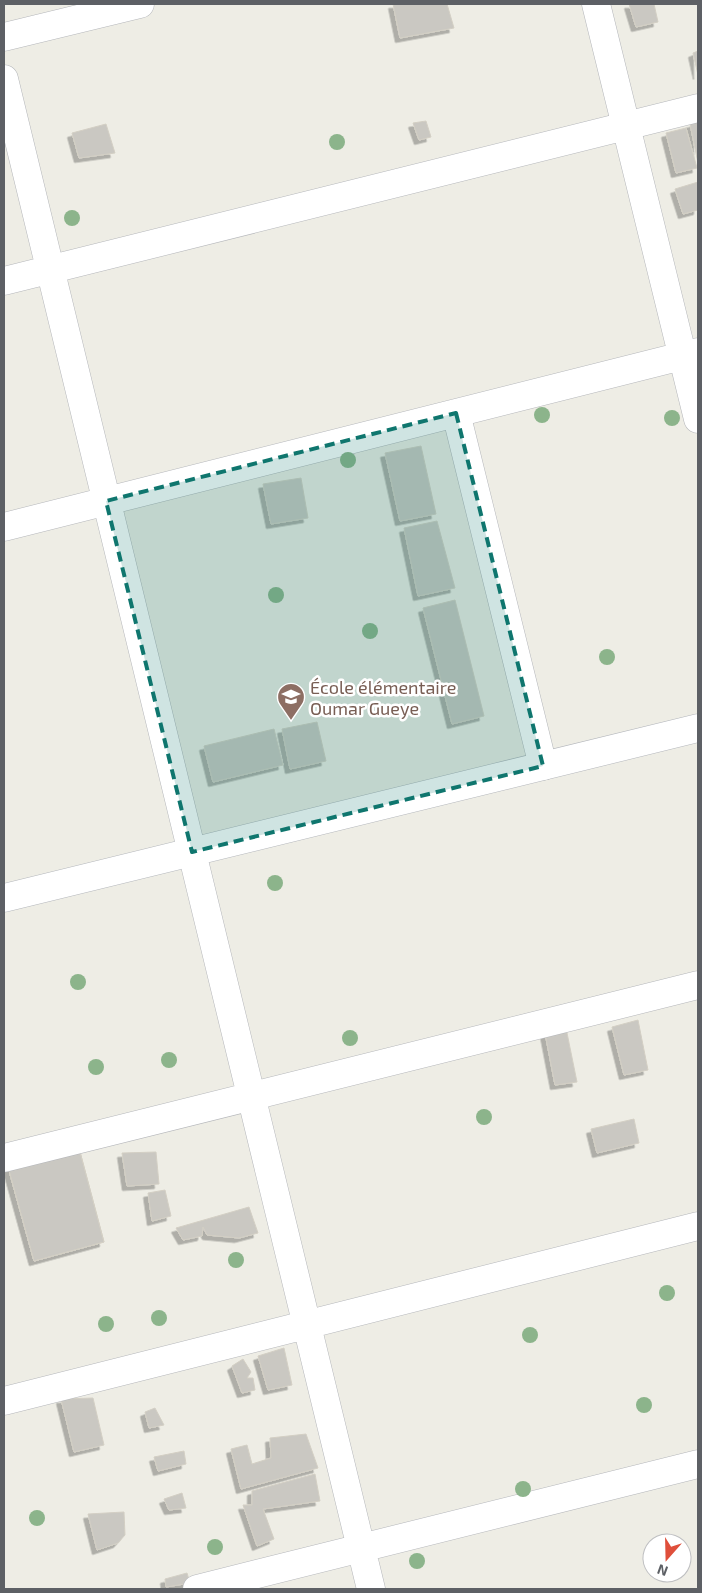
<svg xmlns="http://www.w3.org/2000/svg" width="702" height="1593" font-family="'Exo 2',sans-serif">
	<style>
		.building { fill: #cac8c2; stroke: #d3cfc4; filter: url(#shadow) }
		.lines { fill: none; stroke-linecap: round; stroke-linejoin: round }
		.street-casing { stroke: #b5b7bb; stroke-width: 29 }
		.secondary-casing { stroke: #b4b7bc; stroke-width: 29 }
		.street { stroke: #fff; stroke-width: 28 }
		.secondary { stroke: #fff; stroke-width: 28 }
		.tree { fill: #8cb48b }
		.marked { fill: #0f766e; fill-opacity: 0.2; stroke: #0f766e; stroke-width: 4; stroke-dasharray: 10 6; stroke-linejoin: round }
		.labels { text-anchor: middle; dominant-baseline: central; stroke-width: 5; stroke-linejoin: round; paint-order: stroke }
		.education-label { font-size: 18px; fill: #785e54; stroke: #fff; text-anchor: start }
	</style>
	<defs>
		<filter id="shadow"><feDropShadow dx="-4.5" dy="4.5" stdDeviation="0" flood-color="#0004"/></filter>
	</defs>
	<rect width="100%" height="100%" fill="#eeede5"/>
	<path class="building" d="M393 4H447L454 28 400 38Z
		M629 4H654L658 22 636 27Z
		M698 51V75L693 53Z
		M426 121 431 137 419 140 413 123Z
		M698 122V163L690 124Z
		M106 124 115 153 79 158 72 133Z
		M686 128 697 168 676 173 666 133Z
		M698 182V210L683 214 675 189Z
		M421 446 436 514 400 521 385 453Z
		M301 478 308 518 271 524 263 484Z
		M437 521 455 588 418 596 404 528Z
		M455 600 484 716 452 724 423 608Z
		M317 722 326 761 290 769 282 729Z
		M274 729 283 765 213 782 204 746Z
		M638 1020 648 1070 624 1075 612 1027Z
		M566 1028 577 1082 555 1085 545 1033Z
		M634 1119 639 1143 597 1153 591 1129Z
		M79 1148 104 1242 34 1261 8 1167Z
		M79 1148 104 1242 34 1261 8 1167Z
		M156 1152 159 1184 127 1186 122 1153Z
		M165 1190 171 1216 152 1221 148 1193Z
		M249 1207 258 1233 239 1238 207 1235 203 1227 202 1236 183 1240 176 1228Z
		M284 1348 292 1385 268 1390 258 1356Z
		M243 1359 251 1372 247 1378H253L255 1390 242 1393 232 1366Z
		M93 1398 104 1445 74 1452 61 1399Z
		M155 1408 164 1425 149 1428 145 1412Z
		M306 1434 318 1468 241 1489 231 1449 247 1445 252 1464 271 1458 270 1438Z
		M184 1451 186 1464 158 1471 154 1457Z
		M315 1474 320 1501 263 1509 274 1539 257 1546 243 1505H252V1491Z
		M182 1493 186 1508 169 1510 164 1499Z
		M124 1512 125 1535 118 1543 97 1550 88 1514Z
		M187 1573 190 1583 166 1587 165 1579Z"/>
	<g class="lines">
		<defs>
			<path id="street" d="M596 4 698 419
				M4 37 140 4
				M4 79 371 1589
				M4 281 698 108
				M456 413 543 766
				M4 527 698 352
				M4 1158 698 985
				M4 1401 698 1226
				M197 1589 698 1464"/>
			<path id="secondary" d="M4 898 698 728"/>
		</defs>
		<use href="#street" class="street-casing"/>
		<use href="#secondary" class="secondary-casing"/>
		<use href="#street" class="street"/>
		<use href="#secondary" class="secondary"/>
	</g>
	<g class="tree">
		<circle cx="337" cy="142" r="8"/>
		<circle cx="72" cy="218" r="8"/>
		<circle cx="542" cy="415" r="8"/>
		<circle cx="672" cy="418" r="8"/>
		<circle cx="348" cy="460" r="8"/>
		<circle cx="276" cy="595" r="8"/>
		<circle cx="370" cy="631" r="8"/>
		<circle cx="607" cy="657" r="8"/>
		<circle cx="275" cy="883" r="8"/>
		<circle cx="78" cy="982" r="8"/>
		<circle cx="350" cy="1038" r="8"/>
		<circle cx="169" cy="1060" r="8"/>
		<circle cx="96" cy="1067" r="8"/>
		<circle cx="484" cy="1117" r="8"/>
		<circle cx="236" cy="1260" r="8"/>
		<circle cx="667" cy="1293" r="8"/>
		<circle cx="159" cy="1318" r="8"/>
		<circle cx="106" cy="1324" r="8"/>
		<circle cx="530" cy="1335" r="8"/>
		<circle cx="644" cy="1405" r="8"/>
		<circle cx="523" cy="1489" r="8"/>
		<circle cx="37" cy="1518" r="8"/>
		<circle cx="215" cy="1547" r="8"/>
		<circle cx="417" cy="1561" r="8"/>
	</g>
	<path class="marked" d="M456 413 543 766 192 852 106 501Z"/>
	<defs>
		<symbol id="school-pin" viewBox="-11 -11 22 30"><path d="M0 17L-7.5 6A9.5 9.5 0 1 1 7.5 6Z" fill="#8d6e63" stroke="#fff"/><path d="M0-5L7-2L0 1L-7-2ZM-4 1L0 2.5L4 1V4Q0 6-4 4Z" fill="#fff"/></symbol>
	</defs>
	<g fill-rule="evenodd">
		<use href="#school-pin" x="275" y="681" width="32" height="43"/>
	</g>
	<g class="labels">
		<g class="education-label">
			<text x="310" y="687">École élémentaire<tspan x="310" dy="21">Oumar Gueye</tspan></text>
		</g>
	</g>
	<rect width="702" height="1593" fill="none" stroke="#5d6065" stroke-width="10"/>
	<g transform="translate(667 1558) rotate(200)"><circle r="24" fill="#ffffff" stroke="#bebfc1"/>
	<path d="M0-4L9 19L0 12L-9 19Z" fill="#df4f3b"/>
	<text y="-8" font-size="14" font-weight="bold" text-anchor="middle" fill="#5d6065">N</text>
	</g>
</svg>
